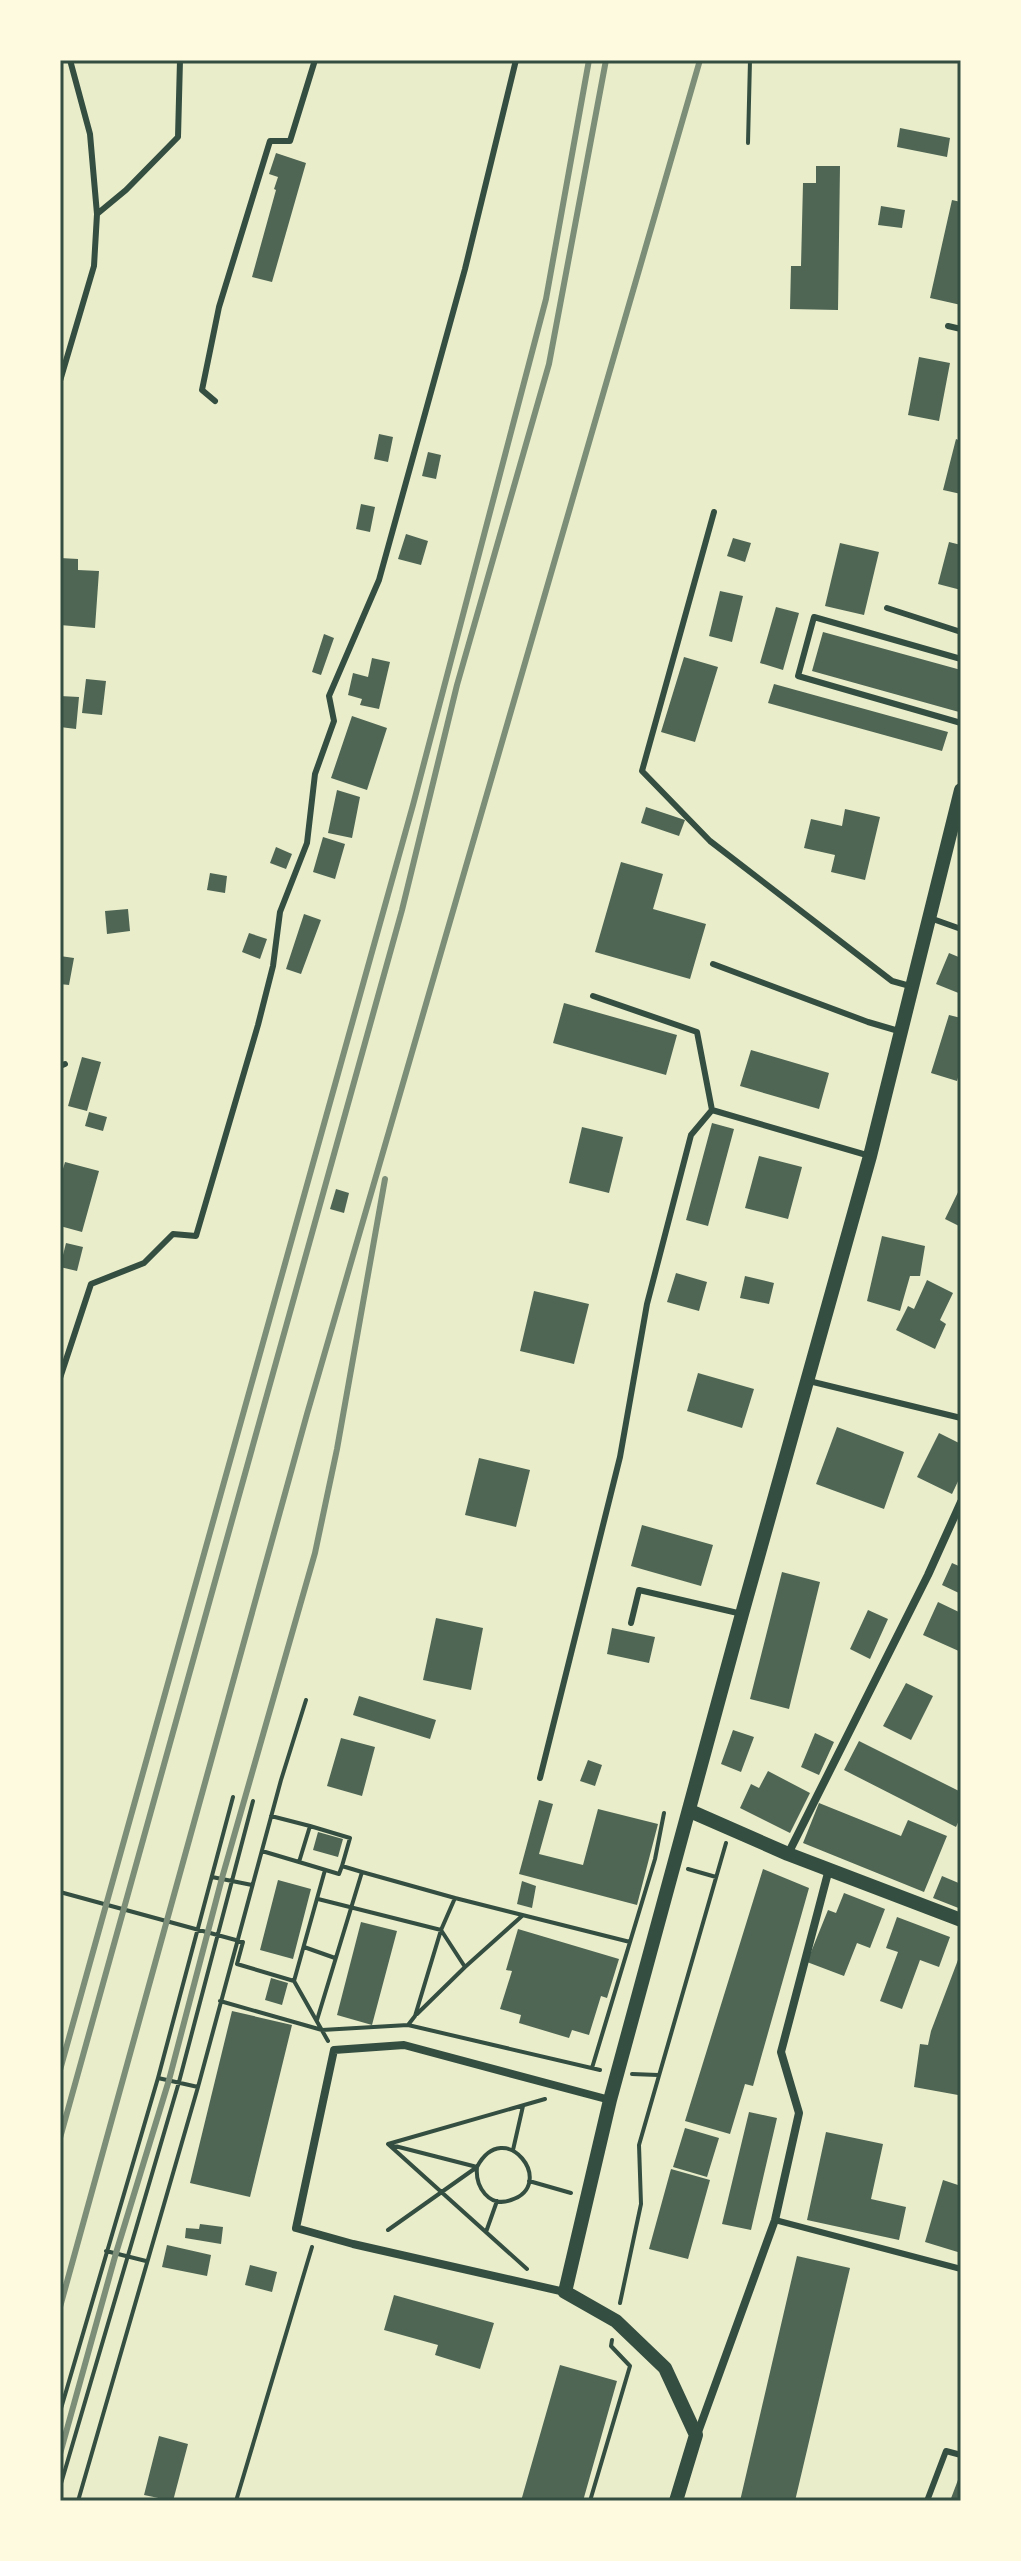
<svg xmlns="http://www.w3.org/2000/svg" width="1021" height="2561" font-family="Lato,sans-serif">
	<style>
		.building { fill: #4f6655 }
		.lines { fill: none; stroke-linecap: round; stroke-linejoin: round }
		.path { stroke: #344e41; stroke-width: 4 }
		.service { stroke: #344e41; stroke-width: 6 }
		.minor { stroke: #344e41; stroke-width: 8 }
		.tertiary { stroke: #344e41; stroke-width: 14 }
		.rail { stroke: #7c8e77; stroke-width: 6 }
		.neatline { fill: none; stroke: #344e41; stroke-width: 3 }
	</style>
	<rect width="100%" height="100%" fill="#e9edc9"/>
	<path class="building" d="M900 128 950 138 947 157 897 147Z
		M276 153 306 163 272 282 252 277 276 190 274 189 278 177 269 174Z
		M816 166H840L838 310 790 309 791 266H801L803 183H816Z
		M952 200 961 202V305L930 298Z
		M881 206 905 210 902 228 878 225Z
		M919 357 950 363 939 421 908 415Z
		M379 434 393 437 388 462 374 459Z
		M956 439 961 441V494L943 490Z
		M428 452 441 455 436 479 422 476Z
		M361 504 375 507 370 532 356 529Z
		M406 534 428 541 421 565 398 559Z
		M733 538 751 543 745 562 727 556Z
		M949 542 961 545V590L938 584Z
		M840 543 879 552 864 615 825 606Z
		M60 558 78 559V570L99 571 95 628 60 625Z
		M720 591 743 596 732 642 709 636Z
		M776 607 799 613 783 670 760 663Z
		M823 632 961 670 959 712 812 671Z
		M324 634 334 638 321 675 312 672Z
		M684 657 718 667 695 742 661 732Z
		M372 658 390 662 379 709 360 705 362 699 348 695 353 673 368 677Z
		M86 679 106 681 102 715 82 713Z
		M774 684 948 732 942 751 768 703Z
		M60 696 79 697 76 729 60 727Z
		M352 716 387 728 367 790 331 778Z
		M337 790 360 797 352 838 328 833Z
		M646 807 685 820 679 836 641 823Z
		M845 809 880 817 865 880 831 872 835 855 804 848 811 819 842 826Z
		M323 837 345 844 335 879 313 872Z
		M276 847 292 854 286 869 270 863Z
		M621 862 663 874 653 909 706 924 690 979 595 952Z
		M210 873 227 876 225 893 207 890Z
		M128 909 130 931 107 934 105 911Z
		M304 914 321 920 301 974 286 969Z
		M249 933 267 939 260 959 242 952Z
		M949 953 961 958V994L936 984Z
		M60 956 74 958 69 985 60 984Z
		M564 1003 677 1035 666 1075 553 1043Z
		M949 1015 961 1018V1067L957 1081 931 1073Z
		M751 1050 829 1073 819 1109 740 1086Z
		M82 1057 101 1062 87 1111 68 1106Z
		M89 1112 107 1117 103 1131 85 1126Z
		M712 1123 734 1129 708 1226 686 1220Z
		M582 1127 623 1137 609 1193 569 1183Z
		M759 1156 802 1167 788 1219 745 1208Z
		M65 1162 99 1171 82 1232 60 1226V1179Z
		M961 1186V1227L945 1219Z
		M336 1189 349 1193 344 1213 330 1209Z
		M882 1236 925 1246 920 1276H910L900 1311 867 1301Z
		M66 1243 83 1247 77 1271 60 1267Z
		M676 1273 707 1282 699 1311 667 1302Z
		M745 1276 774 1283 769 1304 740 1298Z
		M927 1280 953 1293 940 1320 946 1324 935 1349 896 1330 908 1306 914 1309Z
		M534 1291 589 1304 574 1364 520 1351Z
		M698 1373 754 1389 742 1428 687 1411Z
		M837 1427 904 1452 884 1509 816 1484Z
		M939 1433 961 1444V1475L952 1494 917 1477Z
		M479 1458 530 1470 516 1527 465 1515Z
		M642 1525 713 1545 701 1586 631 1566Z
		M952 1563 961 1567V1594L942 1585Z
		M782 1572 820 1582 789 1709 750 1699Z
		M938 1602 961 1613V1652L923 1635Z
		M868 1610 888 1619 870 1659 850 1649Z
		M436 1618 483 1628 471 1690 423 1680Z
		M612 1628 655 1637 649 1663 607 1654Z
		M906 1683 933 1696 911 1740 883 1726Z
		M359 1696 436 1720 430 1739 353 1715Z
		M733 1730 754 1737 741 1772 721 1764Z
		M815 1733 834 1742 819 1775 801 1767Z
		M341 1738 375 1747 362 1796 327 1786Z
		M859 1741 961 1792V1816L956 1827 844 1770Z
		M588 1760 602 1765 595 1786 580 1781Z
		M768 1771 810 1793 790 1833 740 1808 751 1784 759 1788Z
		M539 1800 553 1804 539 1854 583 1865 598 1809 658 1824 637 1905 519 1874Z
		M819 1803 901 1836 908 1820 947 1836 924 1892 803 1843Z
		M318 1832 343 1839 338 1857 313 1850Z
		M763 1869 809 1888 753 2086 745 2084 730 2134 685 2121Z
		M942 1876 961 1884V1909L933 1898Z
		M278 1880 311 1889 293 1959 260 1950Z
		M522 1881 536 1886 532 1908 517 1904Z
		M844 1893 885 1909 870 1948 857 1943 844 1976 807 1962 828 1910 836 1913Z
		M897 1917 950 1937 939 1967 920 1960 902 2009 880 2001 898 1952 886 1948Z
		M361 1922 397 1931 372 2025 337 2015Z
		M518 1929 619 1959 607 1998 601 1996 589 2035 572 2030 569 2038 519 2023 521 2015 500 2009 512 1971 506 1970Z
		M961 1952V2076L958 2095 914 2087 920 2044 928 2045 931 2031Z
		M271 1978 288 1983 282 2005 265 2000Z
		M232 2011 292 2025 250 2197 190 2183Z
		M749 2112 777 2118 751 2230 722 2224Z
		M685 2128 719 2138 707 2177 673 2167Z
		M826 2132 883 2144 871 2199 906 2207 899 2240 807 2220Z
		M671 2169 710 2180 688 2259 649 2249Z
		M943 2180 961 2186V2253L925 2242Z
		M200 2224 223 2227 221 2244 185 2238 186 2228 199 2229Z
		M167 2245 211 2255 207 2276 162 2267Z
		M797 2256 850 2268 795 2501H740Z
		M250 2265 277 2272 272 2292 245 2285Z
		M394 2295 494 2323 480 2369 435 2355 438 2345 384 2330Z
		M560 2365 617 2381 583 2501H521Z
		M159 2436 188 2444 173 2501 144 2495Z
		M961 2472V2501H950Z"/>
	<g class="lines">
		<path class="path" d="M748 143 750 60
			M271 1816 310 1826
			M262 1851 299 1862
			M342 1866 339 1874 299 1862 310 1826 350 1838 342 1866 362 1872
			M688 1869 716 1877
			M212 1877 252 1885
			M60 1892 243 1942 237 1964 294 1981
			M318 1899 441 1930 465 1967
			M304 1947 335 1958
			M294 1981 325 1870
			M294 1981 328 2041
			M220 2001 322 2030 408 2025 600 2070
			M417 2014 465 1967 522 1916
			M317 2020 362 1872 455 1898
			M408 2025 415 2016 441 1930 455 1898 630 1942
			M592 2068 655 1859 664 1813
			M632 2074 658 2075
			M158 2078 198 2087
			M391 2145 477 2167
			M513 2150 523 2106
			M529 2181 571 2193
			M388 2230 477 2167C505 2115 558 2185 511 2200 489 2208 475 2187 477 2167
			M486 2232 497 2201
			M106 2251 146 2261
			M527 2269 388 2144 545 2099
			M620 2303 641 2204 639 2145 726 1843
			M60 2412 158 2078 233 1797
			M60 2487 179 2082 253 1801
			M78 2501 198 2087 281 1780 306 1700
			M236 2501 312 2247
			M590 2501 630 2366 611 2346 612 2340"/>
		<path class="service" d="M70 60 90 134 97 214
			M948 326 961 329
			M60 381 94 266 97 214 126 190 178 137 180 60
			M215 401 202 390 219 307 270 141H290L315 60
			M714 512 642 771 710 841 892 981 910 986
			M887 608 961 632
			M961 659 814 617 798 676 961 723
			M930 918 961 929
			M713 964 868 1022 902 1032
			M593 996 697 1032 712 1110
			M60 1066 65 1064
			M60 1378 91 1284 144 1263 173 1234 196 1236 258 1025 273 966 280 912 307 843 315 774 334 721 329 696 379 580 465 269 516 60
			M809 1381 961 1418
			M631 1623 639 1590 742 1614
			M540 1778 620 1457 647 1304 691 1135 712 1110 870 1156
			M775 2220 961 2269
			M927 2501 946 2451 961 2455"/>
		<path class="minor" d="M788 1854 928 1575 961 1502
			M565 2292 353 2244 296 2228 334 2050 404 2045 610 2100
			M697 2435 775 2220 799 2113 781 2052 829 1869"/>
		<path class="tertiary" d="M690 1811 788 1854 961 1920
			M676 2501 696 2435 665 2368 616 2321 565 2292 610 2100 742 1614 870 1156 961 790"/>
		<path class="rail" d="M60 2070 413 805 546 299 589 60
			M60 2138 402 910 457 685 549 364 606 60
			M60 2307 307 1414 700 60
			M60 2454 116 2253 169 2080 222 1878 315 1553 337 1449 385 1179"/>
	</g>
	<rect width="1021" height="2561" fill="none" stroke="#fefae0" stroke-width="124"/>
	<rect x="62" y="62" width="897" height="2437" class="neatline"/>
</svg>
